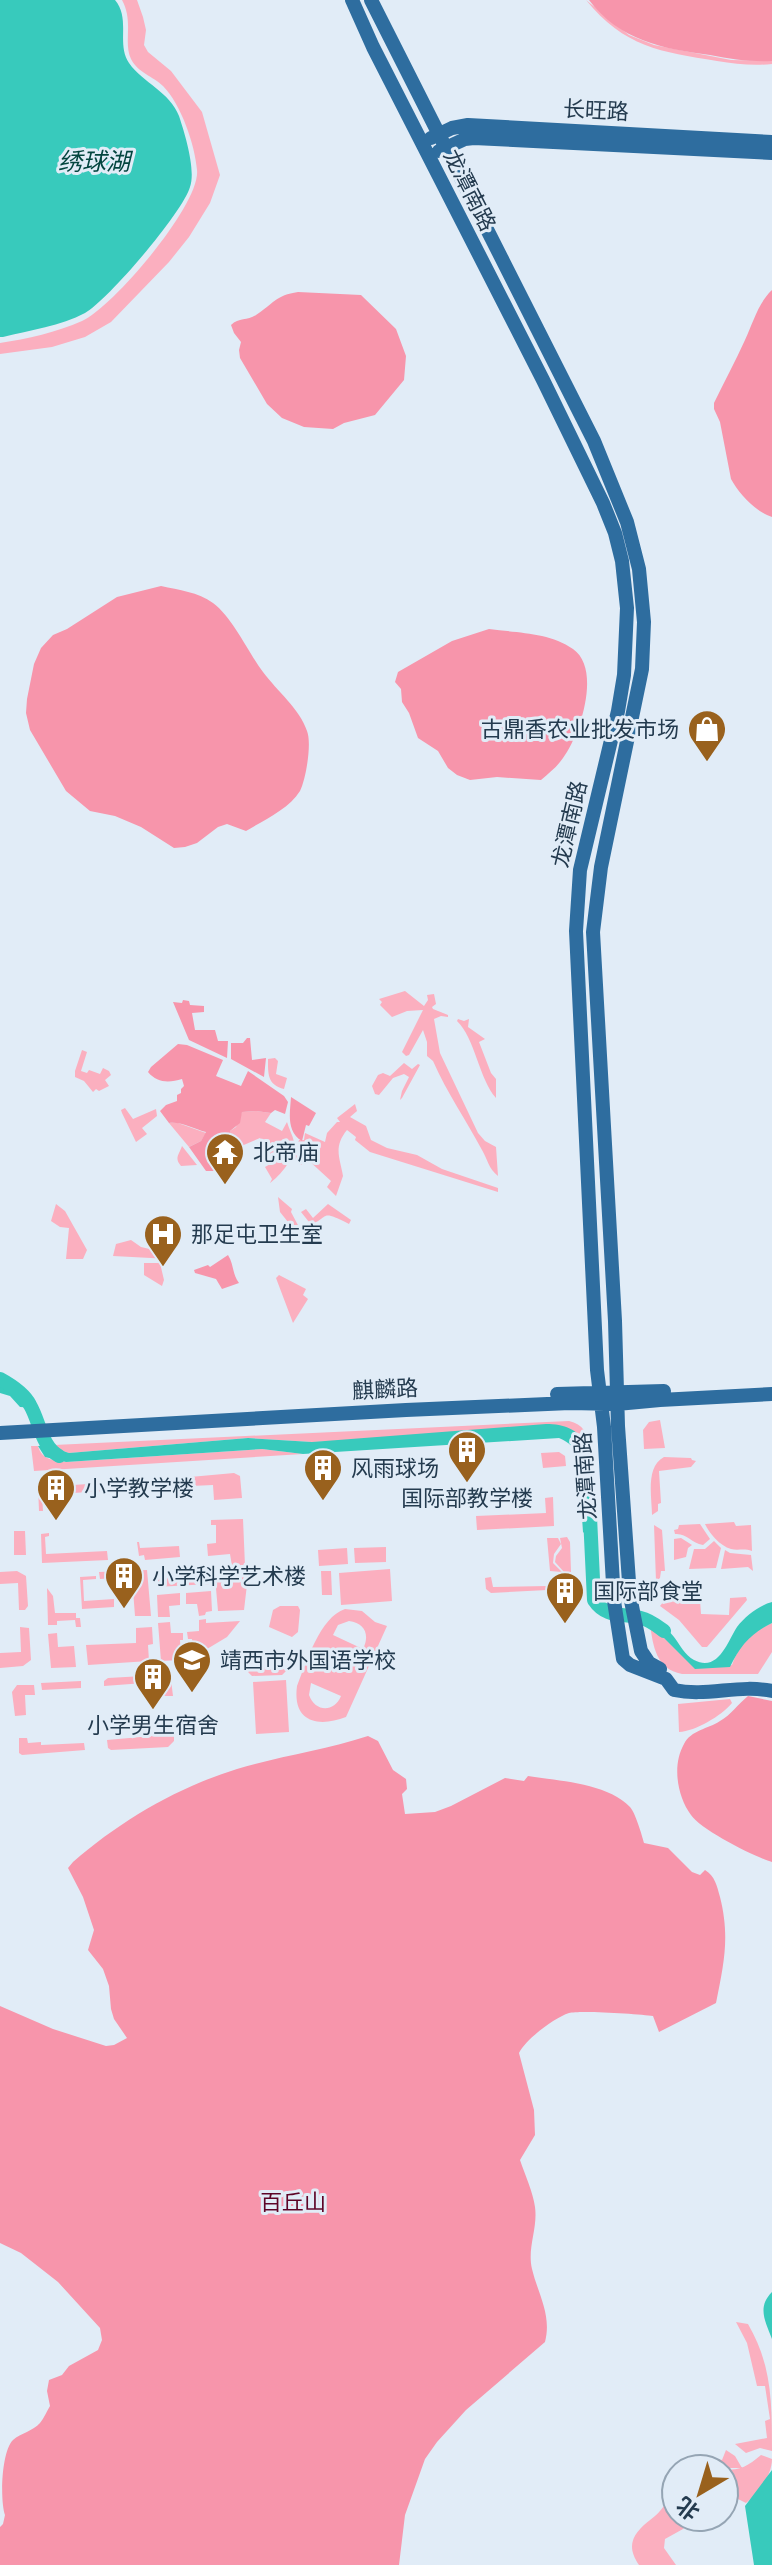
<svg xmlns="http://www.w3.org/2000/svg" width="772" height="2565" font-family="Quicksand,'Noto Sans SC',sans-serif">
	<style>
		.green { fill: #fbafbf; fill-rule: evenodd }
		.forest { fill: #f795ab }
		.water { fill: #38cabc }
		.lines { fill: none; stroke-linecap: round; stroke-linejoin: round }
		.river { stroke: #38cabc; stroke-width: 14 }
		.major { stroke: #2e6d9f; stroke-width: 14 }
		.labels { text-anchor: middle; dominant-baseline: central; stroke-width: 6; stroke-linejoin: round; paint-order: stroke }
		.street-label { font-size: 22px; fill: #243b4f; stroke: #e1ecf7 }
		.poi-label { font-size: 22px; fill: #243b4f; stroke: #e1ecf7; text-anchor: start }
		.park-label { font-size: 22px; fill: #5d0427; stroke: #e1ecf7 }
		.water-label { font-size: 24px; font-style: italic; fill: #03453f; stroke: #e1ecf7 }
	</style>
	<rect width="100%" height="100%" fill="#e1ecf7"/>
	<path class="green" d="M122 0H137L143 17 146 30 144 45 148 52 171 71 202 112 220 175 210 203 189 237 169 262 111 322 85 337 52 347 0 354V343C27 339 57 332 82 321 113 307 201 204 197 170 195 145 181 104 163 86 153 76 138 73 131 59 123 42 134 22 122 0Z
		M586 0 629 35 654 45 731 60 772 61V64C753 66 736 64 717 61 661 52 624 47 586 0Z
		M405 991 424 1006 428 1000 427 995 434 994 436 1004 432 1007 433 1009 448 1015V1017L441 1016 434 1019 440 1053 478 1133 485 1141 496 1147 498 1176C488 1168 488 1160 482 1150 466 1120 447 1093 433 1061L427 1056V1042L423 1030 409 1055 406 1056 402 1052 423 1010 407 1011 392 1017 380 1005 382 1002 379 999Z
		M458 1019 464 1021 469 1019 468 1027 485 1039 479 1042 491 1073 496 1079V1098C479 1079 475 1038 457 1021Z
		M82 1050 87 1052 81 1071 87 1073 89 1070 100 1074 103 1068 109 1071 111 1075 105 1080 109 1086 99 1091 96 1089 93 1092 84 1081 75 1077V1071Z
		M275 1058 278 1061 276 1074 287 1078 284 1089C267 1085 268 1073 268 1059Z
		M404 1063 412 1069 418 1064 420 1065 402 1098 400 1100 402 1091 409 1077 404 1074 393 1078 379 1095 375 1094 372 1086 378 1075 383 1073 390 1076Z
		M355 1104 357 1111 350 1117 366 1126 371 1140 387 1148 417 1155 442 1169 498 1188V1192L370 1152 355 1140 356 1137 347 1130C333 1147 340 1158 343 1176L336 1196 327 1187 331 1181 307 1159 301 1165 294 1158 299 1140H304L305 1133 325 1142 327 1133 337 1122H340L337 1118Z
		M125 1108 133 1119 156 1109 157 1116 142 1128 147 1134 136 1142 122 1113 121 1110Z
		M256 1111 271 1113 265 1122 282 1131 287 1122C289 1129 293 1136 294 1142 296 1157 281 1175 270 1183L272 1179 265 1167 272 1163 260 1138 225 1153 232 1144 230 1131 236 1127 242 1112Z
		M169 1123H178L206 1133 201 1141 189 1147Z
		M182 1146 197 1165 181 1166C174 1158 179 1155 182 1146Z
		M278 1197 292 1209 291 1212 300 1229 296 1232 280 1212Z
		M56 1204 65 1211 87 1250 83 1259H66L69 1228 60 1227 51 1221Z
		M328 1204 351 1220 349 1224C316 1207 332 1220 305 1226L309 1222 301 1212 306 1209 313 1218Z
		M131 1240 141 1247 171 1254 170 1259 113 1256 116 1244Z
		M144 1263H160L164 1280 162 1286 144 1275Z
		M279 1275 306 1289 303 1295 308 1299 293 1323 276 1278Z
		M660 1420 665 1448 644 1449 643 1430 649 1422Z
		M569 1421C583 1424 588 1434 590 1447L586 1446 579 1434 312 1442 248 1438 69 1453 57 1449 54 1445Z
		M31 1446H38C42 1460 53 1460 66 1462L262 1449 303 1454 34 1471Z
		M559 1452 565 1456 566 1466 543 1468 541 1453Z
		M664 1457 691 1458 692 1460 696 1461 691 1467 659 1471 661 1503 658 1504V1511L652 1515C652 1498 645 1467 664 1457Z
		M234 1473 240 1476 242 1498 214 1500 213 1485 191 1486 190 1477Z
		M187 1478 188 1486 151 1488V1481Z
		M104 1483 105 1491 73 1493V1485Z
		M67 1485V1493L42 1494 43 1511H39L38 1486Z
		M553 1497 554 1526 477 1530 476 1516 546 1513 545 1498Z
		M243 1519 245 1566H232L230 1554 208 1556 207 1544 216 1543V1525H211V1520Z
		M734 1522 736 1526 751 1525 752 1551C744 1548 738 1551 731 1549 720 1546 709 1533 705 1524Z
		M700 1524 710 1539 703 1545C691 1543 687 1533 675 1534L674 1530 678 1529 679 1525Z
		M654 1525 662 1530 665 1571H661L660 1578 656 1581Z
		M14 1531H25L26 1555H14Z
		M49 1533V1536L45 1537 46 1554 107 1551 108 1560 42 1563 41 1534Z
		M567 1537 570 1542 571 1572H564L555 1562 556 1556 562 1548 560 1538Z
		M547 1538H558L561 1544 554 1554 553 1563 562 1572 550 1571Z
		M681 1538 692 1545 688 1548 686 1557 674 1560V1539Z
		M714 1541 721 1548 716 1568 689 1569 694 1549H705Z
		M137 1542H139L140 1548 179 1546 180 1557 145 1560 144 1555 139 1556Z
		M386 1547V1562L355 1563 354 1548Z
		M347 1548 348 1564 319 1566 318 1550Z
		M725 1550 730 1553 751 1555 753 1571 748 1567 721 1569Z
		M390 1569 392 1601 341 1605 339 1573Z
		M147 1570 151 1616H135L132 1577 100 1579 99 1572Z
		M17 1571 26 1576 28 1606 25 1610H19L18 1583 0 1584V1572Z
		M321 1571H331L332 1595H322Z
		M209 1573 210 1584 156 1587V1576Z
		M96 1576V1579L83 1580 84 1601 114 1599V1607L82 1609 80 1577Z
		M248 1576 244 1610 218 1611 215 1577Z
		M491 1577 493 1587 547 1586V1590L491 1593 486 1589 485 1578Z
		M47 1588 53 1596 55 1613H76V1618H80L81 1627H76L75 1620 57 1621V1625H48Z
		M211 1591 212 1611 206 1612 205 1615 199 1616 197 1604H186V1593Z
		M180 1593V1605L169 1606 170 1617H158L157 1595Z
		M746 1597 747 1600 707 1647H702L679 1620 660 1606 664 1601 700 1600 701 1614 729 1615 730 1598Z
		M280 1606H298L300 1610 298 1632 292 1637 269 1627 273 1610Z
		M345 1609 362 1611 375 1622 387 1626 346 1717C320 1727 292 1724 297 1686 306 1663 320 1617 345 1609ZM349 1621C365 1623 370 1635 363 1649L333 1635 338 1625ZM311 1683 341 1696C334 1713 315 1712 309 1695Z
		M206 1619V1623L240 1621 227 1637 192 1658V1639H188L187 1632 199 1631V1620Z
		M170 1622 171 1633H183V1640H180L181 1660 161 1661 158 1623Z
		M772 1623V1652L758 1674H682C656 1669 653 1646 650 1624L695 1668 732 1665C739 1644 752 1632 772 1623Z
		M20 1627 29 1628 31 1660 23 1666 0 1668V1653L21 1652Z
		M152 1627 153 1644 148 1645 149 1661 88 1665 86 1645 136 1643V1628Z
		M57 1633 58 1647 74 1646 76 1667 51 1668 48 1634Z
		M248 1652 287 1666V1670L282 1675 252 1676 239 1663Z
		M143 1676 144 1683 104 1686V1681L108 1678Z
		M153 1680H171L173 1696H161L160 1686H154Z
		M286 1680 289 1732 256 1734 253 1682Z
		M81 1681V1688L42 1690 41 1683Z
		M17 1685H34L35 1695H25L26 1715 15 1716 12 1692Z
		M730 1699 732 1703C721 1716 696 1731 679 1732L678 1704Z
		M162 1721H174V1741L168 1747 111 1750 108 1748 107 1740 163 1735Z
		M19 1738H27L28 1743 41 1742V1745L84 1743 85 1750 22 1755 19 1753Z
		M736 2322 748 2324C772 2365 772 2403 772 2451L760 2448 746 2453 735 2444 767 2438 765 2421 770 2419 765 2386H757L747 2343Z
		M726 2450 735 2456 742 2468H718V2459L722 2460Z
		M761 2455 772 2459C772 2475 759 2493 746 2503L724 2492V2470C741 2470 748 2466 761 2455Z
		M676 2489V2517H695L683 2529 665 2539 664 2548 676 2565H639C623 2542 637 2530 655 2516 663 2509 670 2497 676 2489Z"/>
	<path class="forest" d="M589 0H772V61C750 62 731 59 710 55 663 49 619 40 589 0Z
		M772 290V517C756 512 739 494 731 479L720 422 714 409V403C724 382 735 362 745 340 753 323 758 303 772 290Z
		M298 292 361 295 396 329 406 356 404 380 375 415 344 423 333 429 304 427 282 418 267 404 240 358 239 350 241 342 234 333 231 325C239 317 247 321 256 315 273 304 276 295 298 292Z
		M161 586C179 590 198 592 213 603 233 618 248 652 263 672 277 691 300 709 307 731 312 743 306 779 300 791 289 809 264 820 246 831L227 824 218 827 197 843 185 847 174 848 141 827 115 816 90 811 66 791 30 730 26 713 27 699 34 664 41 648 53 635 67 629 117 597Z
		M489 629C517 633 549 632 573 649 602 669 580 735 563 758 557 767 549 773 541 780L497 777 470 780 457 775 448 768 438 751 418 738 409 713 402 702 401 689 395 682 398 672 452 641Z
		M183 1000 189 1001 190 1005 204 1006V1012L192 1013 195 1030H215L218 1041H228L227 1058 189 1040 173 1002 182 1003Z
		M247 1038H250L252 1060 266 1058 264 1077 231 1059V1043H243Z
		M178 1044 187 1045 223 1060 216 1076 241 1086 248 1071 284 1096 288 1102 285 1114 275 1110 271 1113 256 1111 242 1112 240 1123 230 1131 232 1144 225 1153 216 1157V1171H206L189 1147 201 1141 206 1132C195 1129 180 1121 169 1123L160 1111 166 1105 177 1101V1095L181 1093V1089L184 1086 182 1079C169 1083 157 1083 148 1072L151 1067Z
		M291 1097 316 1113 309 1126 306 1125 302 1141C286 1131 290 1113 291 1097Z
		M228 1255C234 1264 232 1274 239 1283L222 1289 216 1279 195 1273 194 1270 208 1265 210 1267Z
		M748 1696 772 1701V1862C755 1857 701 1830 691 1815 677 1796 672 1765 684 1744 691 1730 708 1729 720 1721 731 1715 738 1704 748 1696Z
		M368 1736 378 1741 393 1770 406 1779 407 1789 402 1794 405 1814 435 1812 451 1806 505 1778 524 1781 528 1776C559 1781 607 1783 630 1807 635 1812 642 1835 644 1843L668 1848 692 1872 700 1875 705 1870C715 1876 717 1886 720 1897 730 1937 724 1963 716 2003L659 2032 653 2016C641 2014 579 2010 569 2013 554 2018 526 2039 519 2053L534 2110 535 2135 520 2160C525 2175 533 2192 535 2207 538 2228 527 2248 532 2269 538 2294 552 2315 545 2342L466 2410 437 2442 425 2459 405 2515 399 2565H0V2527L3 2524 5 2515C0 2501 1 2452 13 2440 21 2433 33 2431 40 2423 44 2418 47 2411 50 2406L47 2391 49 2380 62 2375 69 2366 98 2350 102 2340 100 2328 58 2282 21 2253 0 2243V2006L53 2029 106 2046 114 2045 127 2038 114 2019 111 2009 109 1986 103 1969 88 1950 94 1930 83 1897 68 1868 73 1862C120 1821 178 1787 237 1769 280 1756 325 1750 368 1736Z"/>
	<path class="water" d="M0 0H115C131 19 116 44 129 63 143 83 170 92 179 116 185 134 196 170 190 187 183 212 108 300 85 313 61 326 30 330 3 337H0Z
		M0 1375 26 1394 39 1408 20 1407 10 1396 0 1393Z
		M546 1424C564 1424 579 1429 586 1446L590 1447 595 1535 588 1536 583 1532 578 1459C575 1447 570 1443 559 1438L303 1454 262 1449 66 1462 45 1457 38 1446 54 1445 57 1449 69 1453 248 1438 312 1442Z
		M772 1602V1623C751 1633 740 1646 730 1667L695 1669 650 1624 649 1618C658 1624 667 1628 674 1637 680 1645 685 1655 694 1660 719 1673 728 1640 737 1627 745 1616 760 1605 772 1602Z
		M772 2292V2339C765 2321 757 2307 772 2292Z
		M772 2470V2565H754L745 2506Z"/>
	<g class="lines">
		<path class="river" d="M0 1379C11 1385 24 1393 30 1405 40 1422 41 1446 59 1456
			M590 1517 594 1600C606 1618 622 1613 641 1618 650 1620 657 1626 664 1631"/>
		<path class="major" d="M352 0 373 47 543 380 603 503 615 533 622 561 627 608 624 675 618 711 580 870 576 931 597 1370 604 1427 614 1601 623 1659 630 1665 666 1679 674 1690C707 1697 739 1684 772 1691
			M371 0 594 441 627 522 639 569 644 622 642 669 601 867 593 932 615 1321 618 1426 630 1596 641 1651 649 1663 660 1669
			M431 138 452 128 468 125 772 142
			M439 151 465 139 474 138 772 153
			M557 1394 664 1391
			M0 1433 406 1410 570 1403 617 1404 660 1400 772 1394"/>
	</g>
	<defs>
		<symbol id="shop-pin" viewBox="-11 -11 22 30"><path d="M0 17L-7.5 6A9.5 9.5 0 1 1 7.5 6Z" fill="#99611d" stroke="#e1ecf7"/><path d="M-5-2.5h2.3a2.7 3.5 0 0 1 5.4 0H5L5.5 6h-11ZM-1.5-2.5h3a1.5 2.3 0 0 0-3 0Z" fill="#fff"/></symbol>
		<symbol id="temple-pin" viewBox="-11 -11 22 30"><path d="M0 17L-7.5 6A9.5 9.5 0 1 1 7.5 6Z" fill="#99611d" stroke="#e1ecf7"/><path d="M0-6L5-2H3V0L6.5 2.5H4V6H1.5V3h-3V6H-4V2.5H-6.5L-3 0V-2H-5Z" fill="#fff"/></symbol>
		<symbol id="hospital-pin" viewBox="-11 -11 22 30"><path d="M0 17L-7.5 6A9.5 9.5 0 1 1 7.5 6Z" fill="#99611d" stroke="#e1ecf7"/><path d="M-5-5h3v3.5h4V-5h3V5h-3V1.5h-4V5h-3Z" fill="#fff"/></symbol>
		<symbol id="building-pin" viewBox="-11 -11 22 30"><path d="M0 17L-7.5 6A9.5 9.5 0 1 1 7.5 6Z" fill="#99611d" stroke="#e1ecf7"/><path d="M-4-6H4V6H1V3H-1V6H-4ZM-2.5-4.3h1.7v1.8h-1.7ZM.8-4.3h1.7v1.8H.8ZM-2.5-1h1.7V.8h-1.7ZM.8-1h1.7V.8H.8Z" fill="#fff"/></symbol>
		<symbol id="school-pin" viewBox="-11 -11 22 30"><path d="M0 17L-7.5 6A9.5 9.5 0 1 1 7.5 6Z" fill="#99611d" stroke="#e1ecf7"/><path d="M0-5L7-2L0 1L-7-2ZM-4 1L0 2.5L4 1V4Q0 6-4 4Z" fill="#fff"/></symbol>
	</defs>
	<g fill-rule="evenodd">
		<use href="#shop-pin" x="685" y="707" width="44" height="60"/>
		<use href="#temple-pin" x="203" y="1130" width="44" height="60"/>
		<use href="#hospital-pin" x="141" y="1212" width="44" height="60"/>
		<use href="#building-pin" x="445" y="1428" width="44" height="60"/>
		<use href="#building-pin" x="301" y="1446" width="44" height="60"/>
		<use href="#building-pin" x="34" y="1466" width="44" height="60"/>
		<use href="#building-pin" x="102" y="1554" width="44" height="60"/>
		<use href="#building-pin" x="543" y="1569" width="44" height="60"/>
		<use href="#school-pin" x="170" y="1638" width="44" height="60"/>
		<use href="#building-pin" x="131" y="1655" width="44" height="60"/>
	</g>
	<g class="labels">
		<g class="street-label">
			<text transform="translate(596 110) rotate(3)">长旺路</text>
			<text transform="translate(470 190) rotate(63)">龙潭南路</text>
			<text transform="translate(569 824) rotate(-77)">龙潭南路</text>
			<text transform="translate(385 1389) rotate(-3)">麒麟路</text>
			<text transform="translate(585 1476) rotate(-94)">龙潭南路</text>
		</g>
		<g class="poi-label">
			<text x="679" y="729" text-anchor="end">古鼎香农业批发市场</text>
			<text x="253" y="1152">北帝庙</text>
			<text x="191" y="1234">那足屯卫生室</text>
			<text x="351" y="1468">风雨球场</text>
			<text x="84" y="1488">小学教学楼</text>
			<text x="467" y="1498" text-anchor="middle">国际部教学楼</text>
			<text x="152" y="1576">小学科学艺术楼</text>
			<text x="593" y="1591">国际部食堂</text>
			<text x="220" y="1660">靖西市外国语学校</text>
			<text x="153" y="1725" text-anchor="middle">小学男生宿舍</text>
		</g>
		<g class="park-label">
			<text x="293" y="2202">百丘山</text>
		</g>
		<g class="water-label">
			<text x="94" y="161">绣球湖</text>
		</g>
	</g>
	<g transform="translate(700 2493) rotate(218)"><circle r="38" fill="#e1ecf7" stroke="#95a5b4" stroke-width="2"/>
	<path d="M0-6L14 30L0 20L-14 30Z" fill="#99611d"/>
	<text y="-12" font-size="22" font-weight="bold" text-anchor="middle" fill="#243b4f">北</text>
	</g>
</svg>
